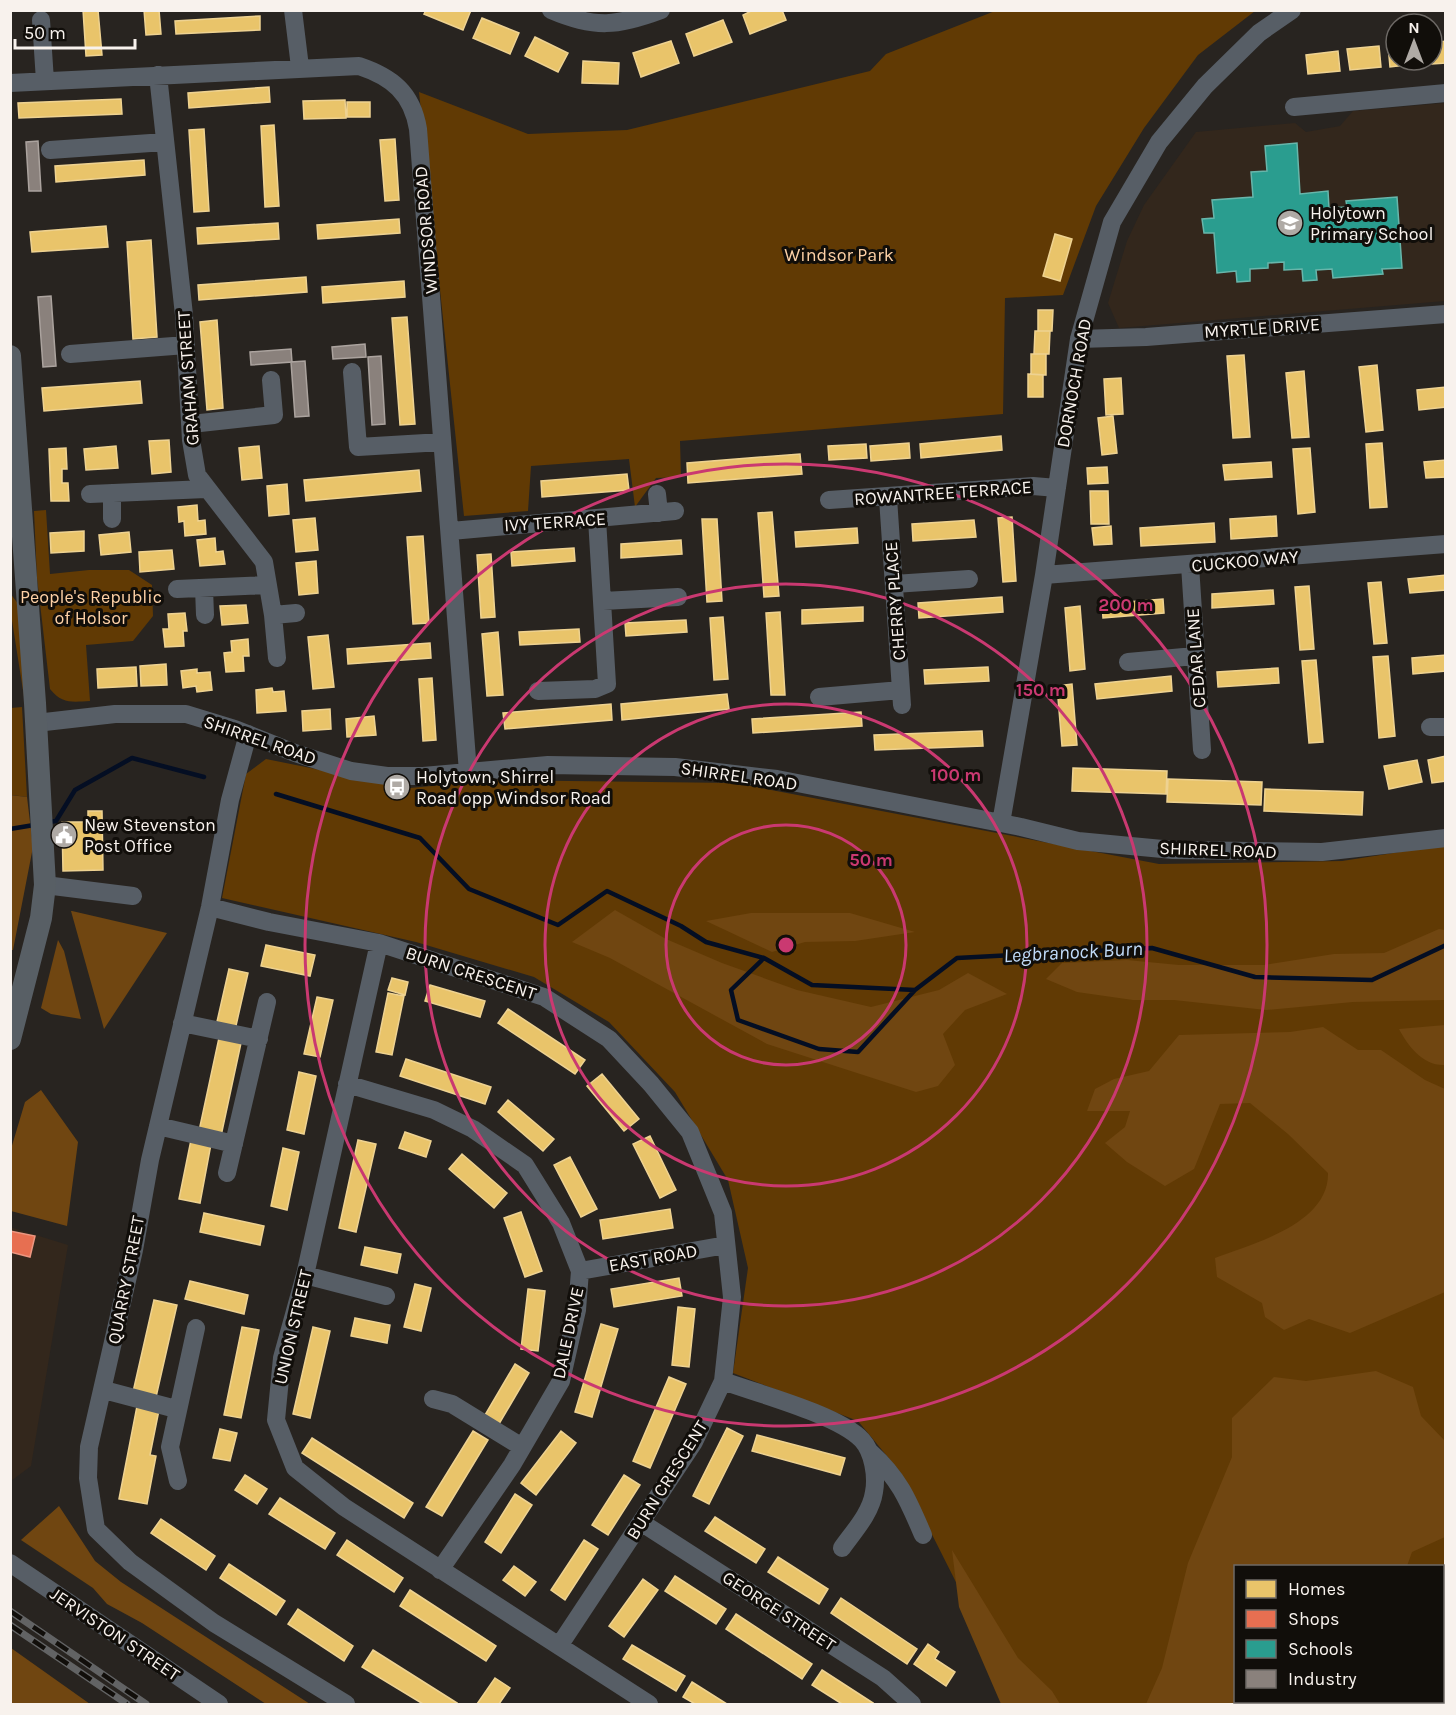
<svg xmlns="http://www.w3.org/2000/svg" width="1456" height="1715" font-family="Karla,sans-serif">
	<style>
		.built { fill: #33271c }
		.green { fill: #613a04; fill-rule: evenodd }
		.forest { fill: #704611 }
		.homes { fill: #e9c46a; stroke: #eed291; stroke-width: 1.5 }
		.shops { fill: #e76f51; stroke: #ec9680; stroke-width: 1.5 }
		.schools { fill: #2a9d8f; stroke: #68b6ab; stroke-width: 1.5 }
		.industry { fill: #8a817c; stroke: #aba39e; stroke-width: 1.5 }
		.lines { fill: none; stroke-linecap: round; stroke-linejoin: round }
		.stream { stroke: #040e23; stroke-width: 4.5 }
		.minor { stroke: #575e66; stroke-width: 18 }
		.major { stroke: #585f65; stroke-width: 22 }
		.rail-casing { stroke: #626364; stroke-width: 7 }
		.rail { stroke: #110e0a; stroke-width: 4.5; stroke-dasharray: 14; stroke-linecap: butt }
		.ring { fill: none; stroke: #ca3971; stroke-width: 3 }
		.labels { text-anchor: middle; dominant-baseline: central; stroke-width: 6; stroke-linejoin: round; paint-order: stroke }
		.poi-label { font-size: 18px; fill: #f8f2ed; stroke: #110e0a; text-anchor: start }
		.street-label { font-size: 18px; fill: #f8f2ed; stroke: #110e0a }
		.park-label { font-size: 18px; fill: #fed1a6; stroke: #110e0a }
		.water-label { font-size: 20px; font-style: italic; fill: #c1dbf9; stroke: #110e0a }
		.centre { fill: #ca3971; stroke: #110e0a; stroke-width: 3 }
		.ring-label { font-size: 18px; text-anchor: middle; font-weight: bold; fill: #ca3971; stroke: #110e0a; stroke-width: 6; stroke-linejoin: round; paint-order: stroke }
	</style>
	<rect width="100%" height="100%" fill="#282420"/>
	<path class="built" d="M1445 103V301L1119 328 1108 303 1127 241 1144 205 1196 132 1295 123 1306 132 1340 126 1353 111Z
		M10 1227 68 1245 31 1466 11 1481Z"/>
	<path class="green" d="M995 11H1255L1198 55 1144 128 1096 206 1063 295 1005 298 1003 414 680 441 681 477 656 478 635 507 629 459 531 466 528 511 464 516 419 92 528 134 627 130 870 71 886 54Z
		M46 510 50 574 89 570H129L152 585 153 616 133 641 86 645 90 701C72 702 62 704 50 689L37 578 34 511Z
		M10 593 19 605 24 697 11 614Z
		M22 707 27 797 11 795V708Z
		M266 759 410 788 496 780 735 783 1159 864 1342 861 1445 845V1704H1010L963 1596 901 1473 858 1421 733 1373 748 1268 728 1180 675 1092 609 1022 534 977 416 942 222 898 246 774ZM1236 1566H1442V1702H1236Z"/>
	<path class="forest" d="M10 795 27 797 33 847 13 950H10Z
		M615 910 666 939 722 963 797 990 871 1007 939 990 968 973 1007 994 965 1010 943 1034 955 1065 938 1086 916 1092 767 1044 610 958 572 942Z
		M72 911 167 933 104 1029 71 911Z
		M751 913H850L915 932 855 941 805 942 772 952 706 921Z
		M1439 929 1445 930V1000L1353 1002 1266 1010 1174 1000H1133L1077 992 1046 979 1062 963 1127 960 1179 965H1264L1334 954 1384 953Z
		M58 940 64 951 81 1019 51 1014 41 1008Z
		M1445 1025V1065C1423 1066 1408 1046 1399 1029Z
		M1323 1027 1358 1050H1381L1425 1080 1445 1089V1292L1350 1333 1309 1319 1284 1330 1265 1317 1262 1303 1217 1277 1215 1258C1252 1244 1329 1224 1328 1173L1288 1134 1250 1103 1220 1104 1194 1169 1165 1186 1127 1162 1105 1143 1125 1127 1130 1111H1087L1095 1089 1114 1079 1149 1071 1179 1035 1290 1032Z
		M41 1090 78 1142 67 1226 11 1211V1149L25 1102Z
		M1376 1371 1413 1387 1421 1416 1445 1441V1537L1412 1552 1407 1566H1236V1702H1351L1347 1704H1146L1162 1668 1188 1563 1232 1457V1418L1274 1377 1306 1381Z
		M59 1506 95 1561 121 1582 310 1704H266L142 1623 107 1604 93 1588 21 1540Z
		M952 1550 1018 1658 1052 1691 1060 1704H1001L959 1607Z
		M10 1648H11L90 1704H11Z"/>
	<path class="homes" d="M83 10H98L102 55 86 56Z
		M144 10H159L161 34 146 35Z
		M426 10H471L463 30 424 14Z
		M753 10H782L786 20 750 34 743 15Z
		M260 16V30L176 34 175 21Z
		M482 18 519 33 510 54 473 38Z
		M723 20 732 42 694 56 686 34Z
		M535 37 568 53 558 72 525 56Z
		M671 41 679 63 641 77 633 53Z
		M1446 41V63L1432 64V43Z
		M1396 44V60H1422L1423 63 1390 67 1388 45Z
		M1379 46 1381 67 1350 70 1347 49Z
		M1338 51 1340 71 1308 74 1306 55Z
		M583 61 619 63 618 84 582 83Z
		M269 87 270 102 189 108 188 93Z
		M121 99 122 114 19 118 18 103Z
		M345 100 346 118 304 119 303 101Z
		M347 102H370V117H347Z
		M274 125 279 206 265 207 261 126Z
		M204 129 209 211 194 212 189 130Z
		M395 139 399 200 385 201 380 140Z
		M144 160 145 175 56 182 55 166Z
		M399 219 400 233 318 239 317 225Z
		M278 223 279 239 198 244 197 228Z
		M106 226 108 247 32 252 30 232Z
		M1055 234 1072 239 1060 281 1043 276Z
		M151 240 157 337 133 339 127 242Z
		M306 277 307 292 199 300 198 285Z
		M404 281 405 297 323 303 322 287Z
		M1038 310H1053L1052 331H1038Z
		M407 317 415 424 400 425 392 318Z
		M217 320 223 408 207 410 200 322Z
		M1035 331H1050L1049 354H1034Z
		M1031 354H1046V375L1031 374Z
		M1244 355 1250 437 1233 438 1227 356Z
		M1377 365 1383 430 1366 432 1359 367Z
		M1304 371 1309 437 1292 438 1286 373Z
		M1028 374 1043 375V397H1028Z
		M1121 378 1123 414 1106 415 1104 379Z
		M140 381 142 403 44 411 42 388Z
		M1446 387V407L1419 410 1417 390Z
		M1113 416 1117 453 1102 455 1098 418Z
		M1001 436 1002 450 921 458 920 444Z
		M169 440 171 472 152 474 149 441Z
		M909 443 910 458 871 461 870 446Z
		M1382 443 1387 507 1370 508 1366 444Z
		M866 444 867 458 829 460 828 446Z
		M116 446 118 468 86 470 84 449Z
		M259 446 262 478 242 480 239 448Z
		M66 448 67 469H62V483H68L69 501H51L49 449Z
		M1310 448 1315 512 1298 514 1293 449Z
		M800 454 802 474 688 483 687 463Z
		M1446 460V477L1426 478 1424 462Z
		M1271 462 1272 477 1225 480 1223 465Z
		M1107 467 1108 483 1088 484 1087 468Z
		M419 470 421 491 306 501 304 480Z
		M627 474 629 490 542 497 541 481Z
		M287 484 289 514 269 516 267 486Z
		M1090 491H1108L1109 524H1091Z
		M197 505 198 521 205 520 206 534 185 536 184 521 179 522 178 507Z
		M772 512 779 596 764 597 758 513Z
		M1276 516 1277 536 1231 539 1230 519Z
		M1012 517 1016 581 1003 582 998 518Z
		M315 518 318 550 296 552 293 520Z
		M702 519H717L722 601 707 602Z
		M974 520 976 537 913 541 912 524Z
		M1214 523 1215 542 1141 546 1140 528Z
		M1111 526 1112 544 1094 545 1092 528Z
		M857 528 858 543 796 547 795 532Z
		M84 531V551L51 553 50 533Z
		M129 532 131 552 101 555 99 535Z
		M423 536 429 623 413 624 407 537Z
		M215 538 216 552 223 551 225 564 200 566 197 540Z
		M681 540 682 554 621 558V544Z
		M574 548 575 561 512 566 511 552Z
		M172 550 174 569 140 572 139 552Z
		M491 554 495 617 481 618 477 555Z
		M316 561 318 593 299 595 296 563Z
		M1446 575V590L1410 593 1408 579Z
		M1381 582 1387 643 1374 644 1368 583Z
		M1309 586 1314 649 1300 650 1295 587Z
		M1273 590 1274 604 1212 608V594Z
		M1002 597 1003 612 919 618 918 603Z
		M1163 599 1164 613 1103 618 1102 604Z
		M246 605 248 623 222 625 220 606Z
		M1080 606 1085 669 1070 671 1065 608Z
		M863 607V621L802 624V610Z
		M780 612 785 695H771L766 613Z
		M185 613 187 631H183L184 646 165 647 163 629H169L168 614Z
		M723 617 728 679 714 680 710 618Z
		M686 620 687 632 626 636 625 623Z
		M579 629 580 642 520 645 519 632Z
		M498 632 503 695 487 696 482 634Z
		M328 635 334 687 313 689 308 637Z
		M248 639 249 656H243L244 671 226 672 224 653 232 652 231 641Z
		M430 643 431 658 348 664 347 649Z
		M1446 655V671L1413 674 1412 658Z
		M1388 656 1395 736 1379 738 1373 657Z
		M1316 660 1323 742 1309 743 1302 661Z
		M166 664 167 685 141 686 140 666Z
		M136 667 137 686 98 688 97 669Z
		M988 667 989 681 925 684 924 670Z
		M1278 668 1279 683 1218 687 1217 672Z
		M197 669V673L210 672 212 690 197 692 196 686 183 688 181 671Z
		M1171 676 1172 691 1097 699 1095 684Z
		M432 678 436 740 423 741 419 679Z
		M1072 684 1077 745 1062 746 1057 686Z
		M272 688 273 692 284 691 286 711 257 713 256 690Z
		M727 694 729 709 622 720 621 704Z
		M611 704 612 720 505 729 503 713Z
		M330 709 331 729 303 731 302 711Z
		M861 712 862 726 753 733 752 719Z
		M374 716 376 735 347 737 346 719Z
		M982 731 983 746 875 750 874 735Z
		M1446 756V781L1432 783 1428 760Z
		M1417 760 1422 782 1389 789 1384 766Z
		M1073 768 1167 771 1166 794 1072 791Z
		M1168 779 1262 782 1261 805 1167 802Z
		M1265 789 1363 792 1362 815 1264 811Z
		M88 811H102L103 870 63 871 62 822H88Z
		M266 945 315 955 310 976 261 966Z
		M229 969 248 973 235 1030 216 1026Z
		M392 978 408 982 405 995 388 990Z
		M430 985 485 1001 480 1017 425 1001Z
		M388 993 404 996 392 1055 376 1052Z
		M317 997 333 1000 320 1057 304 1054Z
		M508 1009 585 1060 575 1074 498 1023Z
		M219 1038 241 1043 221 1136 199 1131Z
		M406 1059 491 1087 485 1104 400 1076Z
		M299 1072 316 1076 304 1134 287 1130Z
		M602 1074 639 1119 624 1131 587 1086Z
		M508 1100 554 1139 543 1151 498 1112Z
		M405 1132 431 1141 426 1157 399 1148Z
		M650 1136 676 1190 660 1198 633 1144Z
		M191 1140 211 1144 200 1203 179 1199Z
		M358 1140 376 1144 356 1232 339 1228Z
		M283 1148 299 1152 287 1210 271 1206Z
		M462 1154 507 1193 494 1208 449 1169Z
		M570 1157 597 1209 581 1217 554 1165Z
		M670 1209 673 1228 603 1239 600 1220Z
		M521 1212 542 1271 525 1277 504 1218Z
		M204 1213 264 1226 260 1245 200 1232Z
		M365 1247 401 1254 397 1273 361 1265Z
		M679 1278 682 1296 614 1307 611 1289Z
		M190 1281 248 1295 244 1314 185 1299Z
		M415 1284 431 1288 421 1331 404 1327Z
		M528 1289 545 1291 538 1351 521 1349Z
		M154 1300 177 1305 156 1397 133 1392Z
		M678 1307 695 1309 689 1367 672 1365Z
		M355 1318 390 1325 387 1343 351 1336Z
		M601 1324 618 1329 592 1417 575 1412Z
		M242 1327 259 1330 241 1418 224 1415Z
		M313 1327 330 1331 310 1418 293 1414Z
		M515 1364 529 1373 499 1424 485 1415Z
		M669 1377 686 1384 650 1468 633 1461Z
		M137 1406 159 1410 150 1455 156 1456 147 1504 119 1499Z
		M727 1428 743 1436 709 1504 693 1496Z
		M220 1429 237 1433 230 1461 213 1458Z
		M473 1431 488 1440 442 1516 426 1507Z
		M561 1431 576 1443 536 1495 521 1483Z
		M757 1435 845 1458 840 1475 752 1451Z
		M312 1438 413 1503 404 1518 302 1453Z
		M245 1475 267 1489 257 1504 235 1490Z
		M624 1475 640 1485 608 1535 592 1525Z
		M515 1494 532 1505 501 1553 485 1542Z
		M280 1498 335 1533 325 1549 269 1514Z
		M715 1517 765 1549 756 1563 705 1531Z
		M161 1519 215 1556 206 1570 151 1533Z
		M347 1540 403 1578 394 1592 337 1555Z
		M584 1540 598 1549 565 1600 551 1590Z
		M778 1557 828 1589 819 1604 768 1572Z
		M229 1564 285 1601 276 1615 220 1578Z
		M514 1566 536 1582 525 1596 503 1580Z
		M675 1576 726 1609 716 1624 665 1591Z
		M643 1579 658 1590 624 1637 609 1626Z
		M410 1590 496 1646 486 1661 400 1606Z
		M841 1598 917 1649 907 1664 831 1613Z
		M298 1609 353 1646 344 1661 288 1624Z
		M736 1614 812 1664 802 1679 726 1629Z
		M928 1644 939 1652 935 1659 955 1672 946 1686 914 1664Z
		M632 1645 685 1676 676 1691 623 1659Z
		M373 1650 457 1703 456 1704H423L362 1667Z
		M822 1670 873 1703 872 1704H842L812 1685Z
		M495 1678 510 1688 499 1704H477Z
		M692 1682 727 1704H695L683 1697Z"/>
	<path class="shops" d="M10 1231 35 1236 30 1257 10 1252Z"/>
	<path class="schools" d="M1297 143 1300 194 1328 191 1329 208 1347 207 1346 201 1397 197 1402 268 1382 269 1383 274 1333 278 1332 269 1316 270 1317 280 1303 281 1302 269 1284 270V262L1268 263V268L1250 269V281L1237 282 1236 271 1217 273 1214 233H1204L1202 219 1214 218 1212 200 1253 197 1251 172 1267 171 1265 146Z"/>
	<path class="industry" d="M38 141 41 191H29L26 142Z
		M51 296 56 366 43 367 38 297Z
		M365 344 366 357 333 359 332 347Z
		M291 349 292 362 251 365 250 352Z
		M381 356 385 424 372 425 368 357Z
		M305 361 309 416 295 417 291 362Z"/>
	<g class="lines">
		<path class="stream" d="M276 794 420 838 469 889 558 925 607 891 681 926 706 942 764 958 731 990 738 1020 819 1049 858 1052 915 990
			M49 822 56 821 75 790 132 758 204 777
			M10 829 34 825
			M764 958 812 985 915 990 957 958 1152 948 1255 977 1372 980 1446 945"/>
		<path class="minor" d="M293 10 300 67
			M551 10C595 29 618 26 661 10
			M41 20 45 81
			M158 75 184 315 191 440 197 475 264 562 273 615 277 658
			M10 83 359 66C392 77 412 93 418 129L468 772
			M1294 107 1446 93
			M50 150 165 142
			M1079 339 1146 337 1446 314
			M70 354 186 345
			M352 372 358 447 442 442
			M191 424 274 415 271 380
			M112 493V519
			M90 494 206 489
			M657 494 659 513
			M888 498 902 705
			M829 500 1033 486 1057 488
			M451 531 675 511
			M1190 565 1202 750
			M1044 575 1446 544
			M894 584 969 579
			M204 588 205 615
			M177 589 268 585
			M603 601 678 597
			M273 615 296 613
			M1128 662 1195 656
			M538 691 595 689 607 684 597 519
			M819 697 901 690
			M36 723 115 714H186L235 729 295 753 351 771 387 776H423L548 765 675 767 777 779 1021 827 1078 841 1173 850 1322 852 1446 838
			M1430 727H1446
			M248 734 230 800 210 907 150 1160 134 1250 89 1447 88 1478 96 1529 130 1562 214 1623 346 1704
			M1001 823 1044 575 1079 339 1112 222 1159 142 1205 86 1259 33 1292 10
			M45 885 133 896
			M210 907 269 922 379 943 544 997 609 1039 651 1084 690 1132 723 1213 732 1297 723 1381 694 1442 559 1646
			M379 943 305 1275 282 1358 276 1420 295 1468 344 1507 649 1704
			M182 1023 259 1039
			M347 1084 434 1110 473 1129 525 1165 561 1223 580 1271 577 1310 561 1381 512 1465 440 1570
			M158 1126 234 1144
			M227 1173 267 1002
			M580 1271 726 1245
			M305 1275 386 1296
			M723 1381C756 1393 839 1415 862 1440 873 1452 877 1476 874 1492 871 1513 854 1531 842 1548
			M104 1390 176 1409
			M433 1399 452 1404 522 1447
			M870 1452C899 1478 908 1500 923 1535
			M178 1481 170 1447 196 1328
			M642 1523 883 1678 912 1704
			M10 1563 219 1704"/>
		<path class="major" d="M10 356 35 703 45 885 41 918 10 1039"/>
		<defs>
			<path id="rail" d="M10 1611 146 1704
				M10 1625 127 1704"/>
		</defs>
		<use href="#rail" class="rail-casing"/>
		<use href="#rail" class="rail"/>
	</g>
	<g class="ring">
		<circle cx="786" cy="945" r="120"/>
		<circle cx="786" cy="945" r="241"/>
		<circle cx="786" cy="945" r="361"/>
		<circle cx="786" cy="945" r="481"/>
	</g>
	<defs>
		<symbol id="school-disc" viewBox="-11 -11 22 22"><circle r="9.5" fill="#afaaa5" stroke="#110e0a"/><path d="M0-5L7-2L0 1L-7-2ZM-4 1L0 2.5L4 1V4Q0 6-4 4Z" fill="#fff"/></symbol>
		<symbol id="bus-disc" viewBox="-11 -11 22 22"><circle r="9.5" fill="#afaaa5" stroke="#110e0a"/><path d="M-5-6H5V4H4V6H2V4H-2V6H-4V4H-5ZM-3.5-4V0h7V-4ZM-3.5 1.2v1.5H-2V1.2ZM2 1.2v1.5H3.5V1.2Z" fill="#fff"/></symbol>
		<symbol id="civic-disc" viewBox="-11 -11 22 22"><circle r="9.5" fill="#afaaa5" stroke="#110e0a"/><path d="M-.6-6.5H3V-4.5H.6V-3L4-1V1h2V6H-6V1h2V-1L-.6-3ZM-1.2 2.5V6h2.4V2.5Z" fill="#fff"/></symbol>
	</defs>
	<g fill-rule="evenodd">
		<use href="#school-disc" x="1275" y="208" width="30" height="30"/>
		<use href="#bus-disc" x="382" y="772" width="30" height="30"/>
		<use href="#civic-disc" x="49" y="820" width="30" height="30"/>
	</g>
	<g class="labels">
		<g class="poi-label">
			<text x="1310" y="213">Holytown<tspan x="1310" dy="21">Primary School</tspan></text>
			<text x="416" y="777">Holytown, Shirrel<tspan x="416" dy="21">Road opp Windsor Road</tspan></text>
			<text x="84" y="825">New Stevenston<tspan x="84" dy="21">Post Office</tspan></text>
		</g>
		<g class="street-label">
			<text transform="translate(426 230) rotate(-95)">WINDSOR ROAD</text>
			<text transform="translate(1262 328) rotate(-4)">MYRTLE DRIVE</text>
			<text transform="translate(188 378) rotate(-94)">GRAHAM STREET</text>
			<text transform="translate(1074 383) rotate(-80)">DORNOCH ROAD</text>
			<text transform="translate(943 493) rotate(-4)">ROWANTREE TERRACE</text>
			<text transform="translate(555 522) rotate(-4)">IVY TERRACE</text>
			<text transform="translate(1245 561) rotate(-5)">CUCKOO WAY</text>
			<text transform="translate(895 601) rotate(-94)">CHERRY PLACE</text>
			<text transform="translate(1196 658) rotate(-94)">CEDAR LANE</text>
			<text transform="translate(260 740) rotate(19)">SHIRREL ROAD</text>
			<text transform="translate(739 776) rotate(8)">SHIRREL ROAD</text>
			<text transform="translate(1218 850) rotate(2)">SHIRREL ROAD</text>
			<text transform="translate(471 973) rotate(18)">BURN CRESCENT</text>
			<text transform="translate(653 1258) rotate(-10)">EAST ROAD</text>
			<text transform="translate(126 1280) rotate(-79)">QUARRY STREET</text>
			<text transform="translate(293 1327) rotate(-77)">UNION STREET</text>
			<text transform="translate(568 1333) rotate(-78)">DALE DRIVE</text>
			<text transform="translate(667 1480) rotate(-58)">BURN CRESCENT</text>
			<text transform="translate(779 1611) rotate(33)">GEORGE STREET</text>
			<text transform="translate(115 1634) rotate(34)">JERVISTON STREET</text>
		</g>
		<g class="park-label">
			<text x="839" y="255">Windsor Park</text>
			<text x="91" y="597">People's Republic<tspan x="91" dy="21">of Holsor</tspan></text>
		</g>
		<g class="water-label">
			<text transform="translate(1073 952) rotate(-3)">Legbranock Burn</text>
		</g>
	</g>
	<circle cx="786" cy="945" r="9" class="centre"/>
	<g class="ring-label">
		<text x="1126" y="611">200 m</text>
		<text x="1041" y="696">150 m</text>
		<text x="956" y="781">100 m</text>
		<text x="871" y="866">50 m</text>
	</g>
	<rect width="1456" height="1715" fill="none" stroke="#f8f2ed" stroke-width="24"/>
	<rect x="1234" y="1565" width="210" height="138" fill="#110e0a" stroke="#6d6965" stroke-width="1.5"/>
	<rect x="1246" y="1580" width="30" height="18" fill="#e9c46a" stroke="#6d6965" stroke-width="1.5"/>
	<text x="1288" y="1595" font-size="18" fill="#f8f2ed">Homes</text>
	<rect x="1246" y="1610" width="30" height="18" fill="#e76f51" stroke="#6d6965" stroke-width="1.5"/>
	<text x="1288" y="1625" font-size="18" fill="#f8f2ed">Shops</text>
	<rect x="1246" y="1640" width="30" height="18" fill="#2a9d8f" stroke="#6d6965" stroke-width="1.5"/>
	<text x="1288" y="1655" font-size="18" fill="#f8f2ed">Schools</text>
	<rect x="1246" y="1670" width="30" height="18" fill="#8a817c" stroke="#6d6965" stroke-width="1.5"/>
	<text x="1288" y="1685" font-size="18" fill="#f8f2ed">Industry</text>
	<g transform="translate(1414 42)"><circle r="28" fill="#110e0a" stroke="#6d6965" stroke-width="1.5"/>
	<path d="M0-4.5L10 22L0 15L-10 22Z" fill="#afaaa5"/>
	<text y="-9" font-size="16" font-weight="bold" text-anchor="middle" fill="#f8f2ed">N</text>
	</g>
	<path d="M15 39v9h120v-9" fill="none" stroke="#f8f2ed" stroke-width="3"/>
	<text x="24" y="39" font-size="18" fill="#f8f2ed" stroke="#110e0a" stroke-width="4.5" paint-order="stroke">50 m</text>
</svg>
